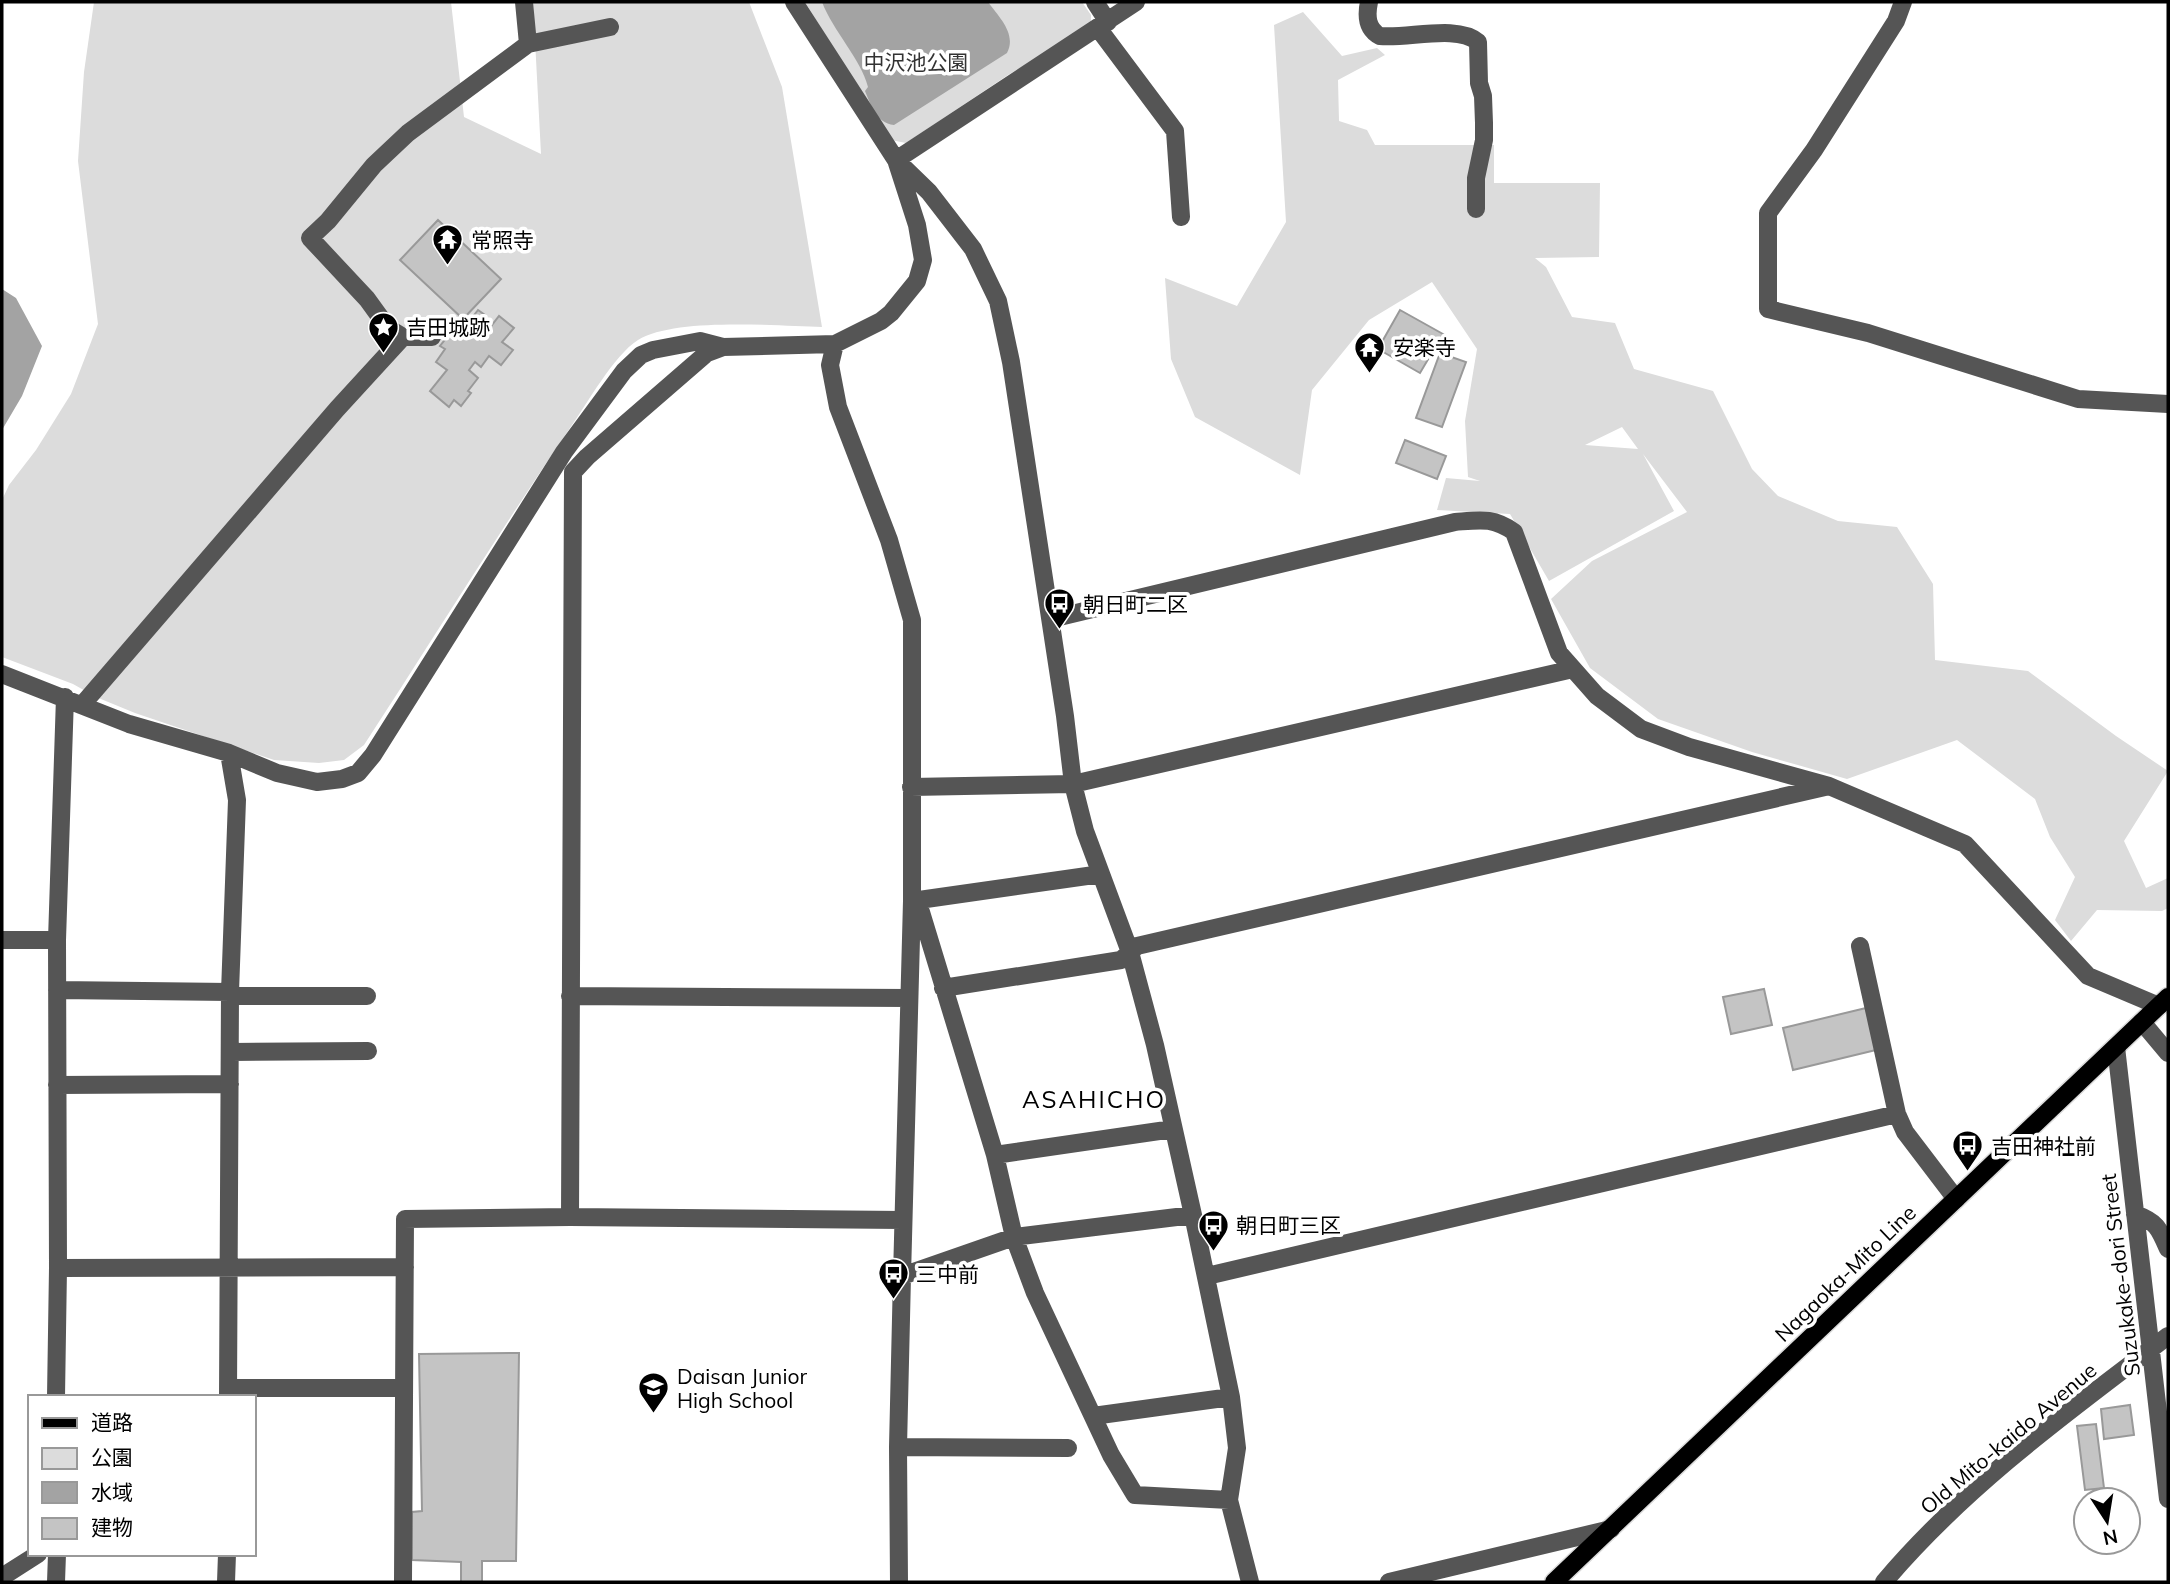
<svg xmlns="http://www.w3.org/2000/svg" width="2170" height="1584" font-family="Mulish,'Noto Sans JP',sans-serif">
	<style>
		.green { fill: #dcdcdc; fill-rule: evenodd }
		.water { fill: #a3a3a3 }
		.building { fill: #c4c4c4; stroke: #999; stroke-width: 2 }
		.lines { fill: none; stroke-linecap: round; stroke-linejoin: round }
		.major-casing { stroke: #dbdbdb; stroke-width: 21 }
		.minor { stroke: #555; stroke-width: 18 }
		.major { stroke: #000; stroke-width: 18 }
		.labels { text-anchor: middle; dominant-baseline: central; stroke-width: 7; stroke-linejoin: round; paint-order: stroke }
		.park-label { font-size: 21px; fill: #333; stroke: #fff }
		.poi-label { font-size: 21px; fill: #000; stroke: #fff; text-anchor: start }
		.street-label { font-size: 21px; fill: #000; stroke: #fff }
		.quarter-label { font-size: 24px; letter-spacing: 2px; fill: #000; stroke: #fff }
	</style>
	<rect width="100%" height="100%" fill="#fff"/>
	<path class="green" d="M94 2H451L464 117 541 154 533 2H749L782 87 822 327C777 326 675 317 638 340 614 355 587 404 570 428 499 532 433 639 364 745L344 760 319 763 274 760 135 713 96 697 73 684 2 657V500L9 485 36 450 71 394 98 324 78 161 84 72Z
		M805 2H1082L1091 15V26L1008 75 906 143 891 140Z
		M1303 12 1342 56 1377 48 1385 55 1338 80 1339 121 1367 130 1375 145H1494V183H1600L1599 257 1535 258 1546 267 1572 317 1615 323 1634 369 1713 391 1752 469 1778 496 1838 521 1897 527 1933 584 1935 660 2028 671 2116 736 2168 771 2124 841 2146 888 2168 878V908L2162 911 2097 910 2071 941 2055 920 2075 877 2050 837 2035 799 1957 740 1847 779 1752 752 1658 719 1590 668 1551 599 1592 561 1687 512 1643 454 1674 511 1549 581 1510 514 1437 510 1446 478 1480 481 1468 477 1465 421 1477 349 1432 282 1369 320 1312 390 1300 475 1195 417 1171 359 1165 278 1237 306 1286 222 1274 25ZM1622 427 1638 449 1585 445Z"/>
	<path class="water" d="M822 2H988C999 17 1017 34 1007 53L894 125C876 123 871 105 865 91L868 87C861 59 833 31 822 2Z
		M2 289 16 298 42 346 22 396 2 430Z"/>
	<path class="building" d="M438 220 501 279 463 319 400 260Z
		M478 310 485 315 479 323 488 330 499 316 514 328 502 342 513 350 501 365 489 356 481 367 475 362 469 370 478 378 468 391 471 393 461 406 454 400 449 407 430 391 447 370 436 362 445 349 440 346 451 332 457 337Z
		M1400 310 1443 334 1420 373 1378 349Z
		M1440 353 1466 362 1442 427 1416 418Z
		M1405 440 1446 456 1437 479 1396 463Z
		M1764 989 1772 1025 1731 1034 1723 997Z
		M1866 1008 1876 1050 1793 1070 1783 1028Z
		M519 1353 516 1561H482V1582H461V1562L412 1560V1512L422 1511 419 1354Z
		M2130 1405 2134 1435 2104 1439 2101 1409Z
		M2096 1424 2104 1488 2085 1490 2077 1426Z"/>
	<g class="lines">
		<defs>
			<path id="major" d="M1554 1582 2168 997"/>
		</defs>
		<use href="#major" class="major-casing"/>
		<path class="minor" d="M524 2 528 44
			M794 2 896 160 929 192 973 249 998 301 1011 362 1065 716 1073 784 1085 831 1130 952 1155 1045 1193 1215 1231 1397 1237 1448 1229 1500 1250 1582
			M1095 2 1108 22
			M1369 2C1366 16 1367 29 1380 36 1408 39 1457 24 1478 42L1479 83 1483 96 1484 123V140L1476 178V209
			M1903 2 1896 21 1814 150 1768 213V309L1868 333 2078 399 2168 404
			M1098 28 1175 131 1181 217
			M896 160 1136 2
			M432 337H403L388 328 367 299 310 238 328 221 374 165 408 133 528 44 610 27
			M835 344 830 365 838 407 889 540 912 620V901L902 1276 898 1447 899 1582
			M1051 619 1455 522C1480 520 1493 517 1514 532L1559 653 1597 696 1641 729 1689 747 1829 786 1965 844 2088 976 2159 1006
			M2 674 129 724 229 753 277 773 317 782 342 779 358 773 373 755 564 452 624 371 641 355 653 350 700 341 723 347
			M82 705 337 409 403 337
			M911 787 1073 784 1573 669
			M1101 874 912 901 921 912 995 1155 1014 1237 1035 1293 1111 1455 1135 1495 1229 1500
			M2 940H57
			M1860 946 1897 1114 1905 1132 1956 1199
			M943 988 1121 960 1137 946 1825 787
			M57 990 230 992
			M230 996H367
			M570 996 909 998
			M2142 1022 2168 1053
			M2116 1047 2168 1499
			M231 1052 368 1051
			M57 1085 230 1084
			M995 1155 1173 1129
			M2135 1214C2157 1222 2159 1228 2168 1249
			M570 1217 573 472 587 457 707 353 723 347 835 344 881 321 891 313 917 281 923 260 917 225 897 163
			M58 1268 405 1267
			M902 1276 1014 1237 1193 1215
			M1207 1276 1897 1114
			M228 1388H404
			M56 1397 58 1268 57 940 65 697
			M228 1397 230 992 237 800 229 753
			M1093 1416 1231 1397
			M898 1447 1068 1448
			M2 1577 38 1554
			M56 1582 57 1554
			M226 1582 227 1554
			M403 1582 405 1219 570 1217 903 1220
			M1389 1582 1611 1529
			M1884 1582C1965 1486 2069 1411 2168 1336"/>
		<use href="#major" class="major"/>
	</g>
	<defs>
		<symbol id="temple-pin" viewBox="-11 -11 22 30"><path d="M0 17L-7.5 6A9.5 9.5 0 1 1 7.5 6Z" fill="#000" stroke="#fff"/><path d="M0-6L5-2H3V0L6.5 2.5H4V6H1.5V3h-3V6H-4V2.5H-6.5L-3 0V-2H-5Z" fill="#fff"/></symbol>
		<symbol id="sight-pin" viewBox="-11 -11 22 30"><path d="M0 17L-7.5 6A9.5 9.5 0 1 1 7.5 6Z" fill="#000" stroke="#fff"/><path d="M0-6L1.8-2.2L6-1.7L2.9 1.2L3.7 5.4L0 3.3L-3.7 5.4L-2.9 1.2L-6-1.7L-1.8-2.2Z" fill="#fff"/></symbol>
		<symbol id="bus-pin" viewBox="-11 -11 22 30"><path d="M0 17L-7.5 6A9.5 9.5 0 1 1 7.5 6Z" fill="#000" stroke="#fff"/><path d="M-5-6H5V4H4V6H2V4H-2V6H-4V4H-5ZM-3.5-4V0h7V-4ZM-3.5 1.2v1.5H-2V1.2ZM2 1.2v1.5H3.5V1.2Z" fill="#fff"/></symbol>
		<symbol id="school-pin" viewBox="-11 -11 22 30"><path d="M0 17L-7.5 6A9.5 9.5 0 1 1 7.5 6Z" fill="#000" stroke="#fff"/><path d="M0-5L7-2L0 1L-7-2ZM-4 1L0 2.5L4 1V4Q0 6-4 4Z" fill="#fff"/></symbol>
	</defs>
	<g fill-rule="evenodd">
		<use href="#temple-pin" x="430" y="222" width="35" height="47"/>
		<use href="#sight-pin" x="366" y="310" width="35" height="47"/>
		<use href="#temple-pin" x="1352" y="330" width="35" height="47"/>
		<use href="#bus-pin" x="1042" y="586" width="35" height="47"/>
		<use href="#bus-pin" x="1950" y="1128" width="35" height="47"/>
		<use href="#bus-pin" x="1196" y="1208" width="35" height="47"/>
		<use href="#bus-pin" x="876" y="1256" width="35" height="47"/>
		<use href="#school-pin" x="636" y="1370" width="35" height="47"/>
	</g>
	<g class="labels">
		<g class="park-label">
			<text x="916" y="62">中沢池公園</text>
		</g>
		<g class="poi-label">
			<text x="471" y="240">常照寺</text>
			<text x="406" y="327">吉田城跡</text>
			<text x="1393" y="347">安楽寺</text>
			<text x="1083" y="604">朝日町二区</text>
			<text x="1991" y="1146">吉田神社前</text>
			<text x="1236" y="1225">朝日町三区</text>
			<text x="916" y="1274">三中前</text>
			<text x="677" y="1376">Daisan Junior<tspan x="677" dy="24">High School</tspan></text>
		</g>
		<g class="street-label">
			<text transform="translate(1845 1273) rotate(-44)">Nagaoka-Mito Line</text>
			<text transform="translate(2120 1275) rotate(-97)">Suzukake-dori Street</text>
			<text transform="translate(2008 1438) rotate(-40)">Old Mito-kaido Avenue</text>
		</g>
		<g class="quarter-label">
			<text x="1094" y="1099">ASAHICHO</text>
		</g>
	</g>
	<rect width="2170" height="1584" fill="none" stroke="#000000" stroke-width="7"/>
	<rect x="28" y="1395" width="228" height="161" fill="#ffffff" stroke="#999999" stroke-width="2"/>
	<rect x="42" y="1418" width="35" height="10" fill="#000000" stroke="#999999" stroke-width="2"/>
	<text x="91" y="1430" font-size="21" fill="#000000">道路</text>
	<rect x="42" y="1448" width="35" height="21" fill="#dcdcdc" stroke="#999999" stroke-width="2"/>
	<text x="91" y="1465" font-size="21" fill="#000000">公園</text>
	<rect x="42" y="1482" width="35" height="21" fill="#a3a3a3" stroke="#999999" stroke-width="2"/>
	<text x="91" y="1500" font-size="21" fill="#000000">水域</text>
	<rect x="42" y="1518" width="35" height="21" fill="#c4c4c4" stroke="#999999" stroke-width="2"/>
	<text x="91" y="1535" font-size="21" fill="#000000">建物</text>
	<g transform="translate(2107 1521) rotate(168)"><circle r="33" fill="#ffffff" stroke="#999999" stroke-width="2"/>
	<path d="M0-5L12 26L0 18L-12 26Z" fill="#000000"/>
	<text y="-10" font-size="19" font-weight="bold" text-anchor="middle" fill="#000000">N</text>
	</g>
</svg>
